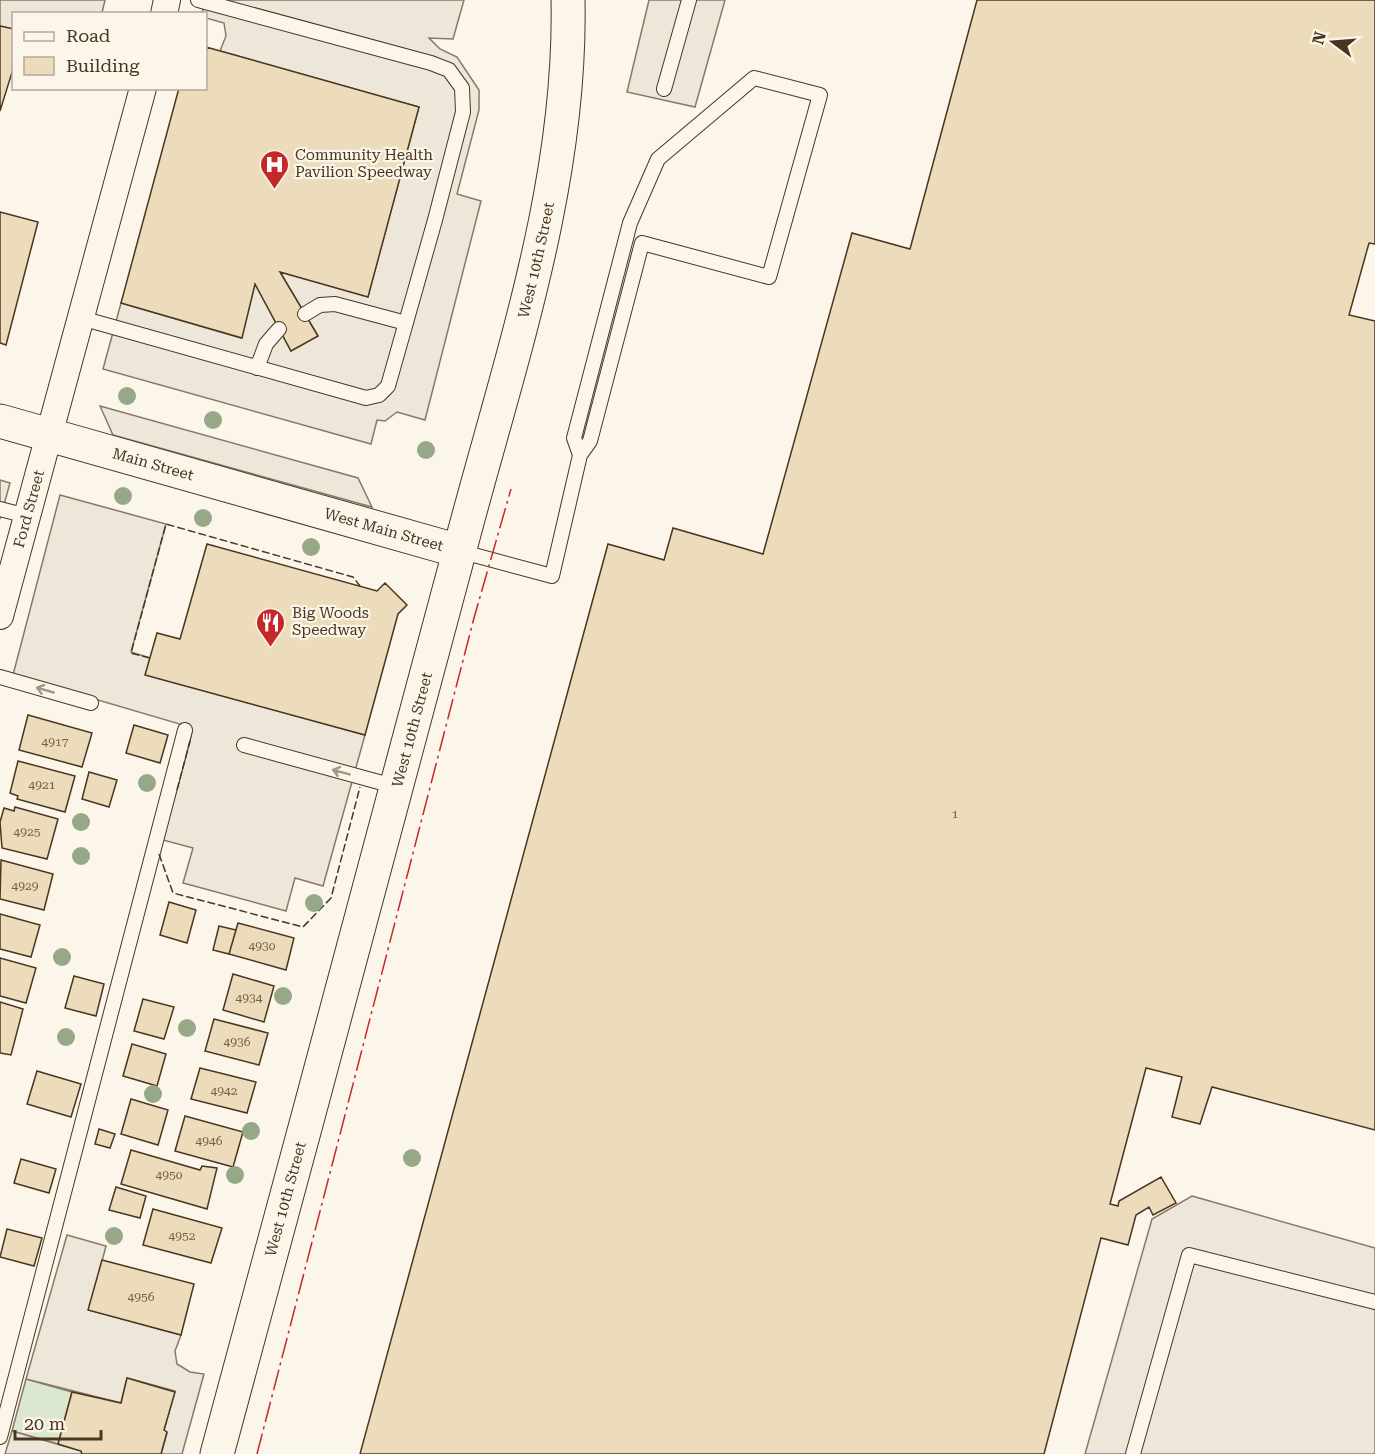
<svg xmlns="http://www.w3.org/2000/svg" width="1375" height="1454" font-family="'Roboto Serif',serif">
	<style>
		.green { fill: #dce7d0; stroke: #887966; stroke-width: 1.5 }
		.parking { fill: #ede7d9; stroke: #887966; stroke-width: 1.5 }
		.building { fill: #ecdcbc; stroke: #4a3520; stroke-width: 1.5 }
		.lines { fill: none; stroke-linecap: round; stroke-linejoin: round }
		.lane-casing { stroke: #4a3520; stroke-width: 16 }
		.street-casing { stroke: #4a3520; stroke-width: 28 }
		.secondary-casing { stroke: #4a3520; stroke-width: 35 }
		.primary-casing { stroke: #4a3520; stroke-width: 35 }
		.lane { stroke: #fbf6e9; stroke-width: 14 }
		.street { stroke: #fbf6e9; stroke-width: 26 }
		.secondary { stroke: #fbf6e9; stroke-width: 33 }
		.primary { stroke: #fbf6e9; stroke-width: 33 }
		.fence { stroke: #4a3520; stroke-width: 1.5; stroke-dasharray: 8 3; stroke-linecap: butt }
		.power { stroke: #c62828; stroke-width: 1.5; stroke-dasharray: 21 4.5 3 4.5; stroke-linecap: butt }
		.tree { fill: #96a887 }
		.oneway { stroke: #a29684 }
		.labels { text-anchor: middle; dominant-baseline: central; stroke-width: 4.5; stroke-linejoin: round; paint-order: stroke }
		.number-label { font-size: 12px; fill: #725f47 }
		.poi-label { font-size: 15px; fill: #4a3520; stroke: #fbf6e9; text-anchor: start }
		.street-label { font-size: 15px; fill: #4a3520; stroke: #fbf6e9 }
	</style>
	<rect width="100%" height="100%" fill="#fbf6e9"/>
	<path class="green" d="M26 1379 72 1392 58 1444 12 1431Z"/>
	<path class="parking" d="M0 0H105L102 13 14 14 13 29 0 26Z
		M206 0H464L453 39 429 38 440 49 457 57 479 90V110L457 194 481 201 425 420 397 412 385 421 377 420 371 444 103 369 121 303 241 338 255 284 291 351 318 336 280 272 368 296 419 107 220 51 226 36 224 23 206 18V14L202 13Z
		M649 0H725L695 107 627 92Z
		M100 406 358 478 372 507 113 435Z
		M0 480 10 483 0 519Z
		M60 495 166 524 131 652 150 658 146 675 365 735 323 886 295 878 286 911 183 883 193 848 163 840 190 741 192 732 190 727 13 675Z
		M1192 1196 1375 1248V1454H1085L1152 1219Z
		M67 1235 106 1246 89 1310 181 1335 175 1351 177 1364 190 1372 204 1374 182 1454H161L167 1433 164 1430 175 1391 127 1378 121 1403 26 1379Z
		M12 1431 81 1451 82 1454H5Z"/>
	<path class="building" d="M977 0H1375V244L1369 243 1349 315 1375 321V1130L1212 1087 1200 1124 1172 1117 1182 1077 1146 1068 1110 1204 1118 1206 1119 1201 1161 1177 1176 1203 1153 1215 1149 1207 1136 1215 1128 1245 1101 1238 1044 1454H360L608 544 664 560 673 528 763 554 852 233 910 249Z
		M0 26 14 29V66L0 111Z
		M206 47 419 107 368 297 280 272 318 336 291 351 255 284 242 338 121 303 179 88H206Z
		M0 212 38 222 6 345 0 343Z
		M207 544 377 591 385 583 407 605 398 614 365 735 145 675 157 633 180 639Z
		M28 715 92 733 82 767 19 750Z
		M134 725 168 735 160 763 126 753Z
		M18 761 75 776 65 812 17 799 18 796 10 793Z
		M89 772 117 780 109 807 82 799Z
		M15 807 58 819 47 859 2 848 0 822 4 808 14 811Z
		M1 860 53 874 44 910 0 899Z
		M169 902 196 910 187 943 160 935Z
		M0 914 40 925 31 957 0 949Z
		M238 923 294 938 286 970 229 954Z
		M219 926 236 930 229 954 213 950Z
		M0 958 36 968 26 1003 0 996Z
		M233 974 274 986 264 1022 223 1010Z
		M74 976 104 984 96 1016 65 1008Z
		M143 999 174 1007 164 1039 134 1031Z
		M0 1002 23 1009 11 1055 0 1053Z
		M214 1019 268 1033 259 1065 205 1051Z
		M132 1044 166 1054 157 1086 123 1076Z
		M200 1068 256 1082 247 1113 191 1099Z
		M37 1071 81 1084 71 1117 27 1104Z
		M131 1099 168 1110 158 1145 121 1134Z
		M185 1116 243 1132 233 1167 175 1151Z
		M99 1129 115 1134 110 1148 95 1144Z
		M131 1150 200 1170 202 1166 217 1168 207 1209 121 1184Z
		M21 1159 56 1169 49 1193 14 1183Z
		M116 1187 146 1196 140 1218 109 1210Z
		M153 1209 222 1228 211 1263 143 1245Z
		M7 1229 42 1238 34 1266 0 1257Z
		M102 1260 194 1284 181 1335 88 1310Z
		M127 1378 175 1392 164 1430 167 1432 161 1454H82L81 1451 58 1444 72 1392 121 1403Z"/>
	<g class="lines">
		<defs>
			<path id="lane" d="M754 78 820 95 769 277 642 243 590 441 580 455 574 438 630 223 658 159Z
				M664 89 689 0
				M305 314 320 305 335 304 406 323
				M81 318 366 398 379 395 388 386 435 220 463 112 462 88 449 70 431 63 198 0
				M257 368 266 344 279 329
				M0 509 27 516
				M459 551 552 576 580 455
				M0 677 91 703
				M244 745 397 787
				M0 1437 185 730
				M1133 1454 1189 1255 1375 1302"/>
			<g id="street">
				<path d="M164 14 167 0"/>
				<path id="s1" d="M0 616 143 88"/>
			</g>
			<g id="secondary">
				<path id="s2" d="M0 421 459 551"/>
			</g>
			<g id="primary">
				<path id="s3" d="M217 1454C298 1151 382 848 461 545 508 366 572 186 568 0"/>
			</g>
		</defs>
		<use href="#lane" class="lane-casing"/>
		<use href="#street" class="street-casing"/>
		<use href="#secondary" class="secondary-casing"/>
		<use href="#primary" class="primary-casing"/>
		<use href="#lane" class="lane"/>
		<use href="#street" class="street"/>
		<use href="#secondary" class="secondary"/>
		<use href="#primary" class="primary"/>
		<path class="fence" d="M150 658 131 653 166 524 353 577 360 586
			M177 790 190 741
			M159 854 173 893 303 927 331 898 360 787"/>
		<path class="power" d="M257 1454 474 618 511 489"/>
	</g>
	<g class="tree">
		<circle cx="127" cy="396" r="9"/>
		<circle cx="213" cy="420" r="9"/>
		<circle cx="426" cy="450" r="9"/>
		<circle cx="123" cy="496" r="9"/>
		<circle cx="203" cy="518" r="9"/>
		<circle cx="311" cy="547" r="9"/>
		<circle cx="147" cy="783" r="9"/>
		<circle cx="81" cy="822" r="9"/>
		<circle cx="81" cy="856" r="9"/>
		<circle cx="314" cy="903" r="9"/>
		<circle cx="62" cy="957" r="9"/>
		<circle cx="283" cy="996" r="9"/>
		<circle cx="187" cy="1028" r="9"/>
		<circle cx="66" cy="1037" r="9"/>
		<circle cx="153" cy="1094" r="9"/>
		<circle cx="251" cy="1131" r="9"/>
		<circle cx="412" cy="1158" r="9"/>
		<circle cx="235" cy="1175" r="9"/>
		<circle cx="114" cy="1236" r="9"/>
	</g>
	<defs><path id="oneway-shaft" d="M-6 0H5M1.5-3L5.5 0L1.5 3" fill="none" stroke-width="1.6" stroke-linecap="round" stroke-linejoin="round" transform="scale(1.5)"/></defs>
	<g class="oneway">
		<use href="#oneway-shaft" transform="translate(45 690) rotate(-164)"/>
		<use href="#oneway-shaft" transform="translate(341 772) rotate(-165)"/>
	</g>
	<defs>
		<symbol id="hospital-pin" viewBox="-11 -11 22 30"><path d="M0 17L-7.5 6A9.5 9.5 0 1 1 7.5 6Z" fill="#c62828" stroke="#fbf6e9"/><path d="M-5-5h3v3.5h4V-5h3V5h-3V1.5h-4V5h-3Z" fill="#fff"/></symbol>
		<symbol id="restaurant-pin" viewBox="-11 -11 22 30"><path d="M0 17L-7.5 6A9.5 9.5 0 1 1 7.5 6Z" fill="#c62828" stroke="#fbf6e9"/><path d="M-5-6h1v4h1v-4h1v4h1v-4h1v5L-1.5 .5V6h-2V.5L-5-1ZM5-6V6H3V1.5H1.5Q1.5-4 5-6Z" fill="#fff"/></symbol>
	</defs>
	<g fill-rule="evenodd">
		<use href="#hospital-pin" x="258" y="148" width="33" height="45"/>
		<use href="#restaurant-pin" x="254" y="606" width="33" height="45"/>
	</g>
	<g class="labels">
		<g class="number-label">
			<text x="55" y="742">4917</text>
			<text x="42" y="785">4921</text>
			<text x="955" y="814">1</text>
			<text x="27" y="832">4925</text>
			<text x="25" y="886">4929</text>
			<text x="262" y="946">4930</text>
			<text x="249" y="998">4934</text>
			<text x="237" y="1042">4936</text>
			<text x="224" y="1091">4942</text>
			<text x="209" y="1141">4946</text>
			<text x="169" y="1175">4950</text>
			<text x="182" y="1236">4952</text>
			<text x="141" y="1297">4956</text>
		</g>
		<g class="poi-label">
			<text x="295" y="155">Community Health<tspan x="295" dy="17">Pavilion Speedway</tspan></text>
			<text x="292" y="613">Big Woods<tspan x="292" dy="17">Speedway</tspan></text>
		</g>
		<g class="street-label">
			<text stroke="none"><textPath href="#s3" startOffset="1236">West 10th Street</textPath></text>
			<text stroke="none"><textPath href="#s2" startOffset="159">Main Street</textPath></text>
			<text stroke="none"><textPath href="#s1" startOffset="111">Ford Street</textPath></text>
			<text stroke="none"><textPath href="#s2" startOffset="399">West Main Street</textPath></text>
			<text stroke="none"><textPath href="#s3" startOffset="750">West 10th Street</textPath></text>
			<text stroke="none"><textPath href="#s3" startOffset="264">West 10th Street</textPath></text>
		</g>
	</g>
	<rect x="12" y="12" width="195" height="78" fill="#fbf6e9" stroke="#b4a999" stroke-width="1.5"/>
	<rect x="24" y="32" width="30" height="9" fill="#fbf6e9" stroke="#b4a999" stroke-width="1.5"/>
	<text x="66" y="42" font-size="18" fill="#4a3520">Road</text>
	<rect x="24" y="57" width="30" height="18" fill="#ecdcbc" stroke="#b4a999" stroke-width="1.5"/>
	<text x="66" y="72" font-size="18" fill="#4a3520">Building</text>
	<g transform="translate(1333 42) rotate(286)" stroke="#fbf6e9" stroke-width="4.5" paint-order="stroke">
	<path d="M0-4.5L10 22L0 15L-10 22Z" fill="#4a3520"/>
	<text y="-9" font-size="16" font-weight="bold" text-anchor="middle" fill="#4a3520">N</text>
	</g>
	<path d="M15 1430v9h86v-9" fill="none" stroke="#4a3520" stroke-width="3"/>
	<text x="24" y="1430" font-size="18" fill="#4a3520" stroke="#fbf6e9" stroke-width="4.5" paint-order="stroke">20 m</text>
</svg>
